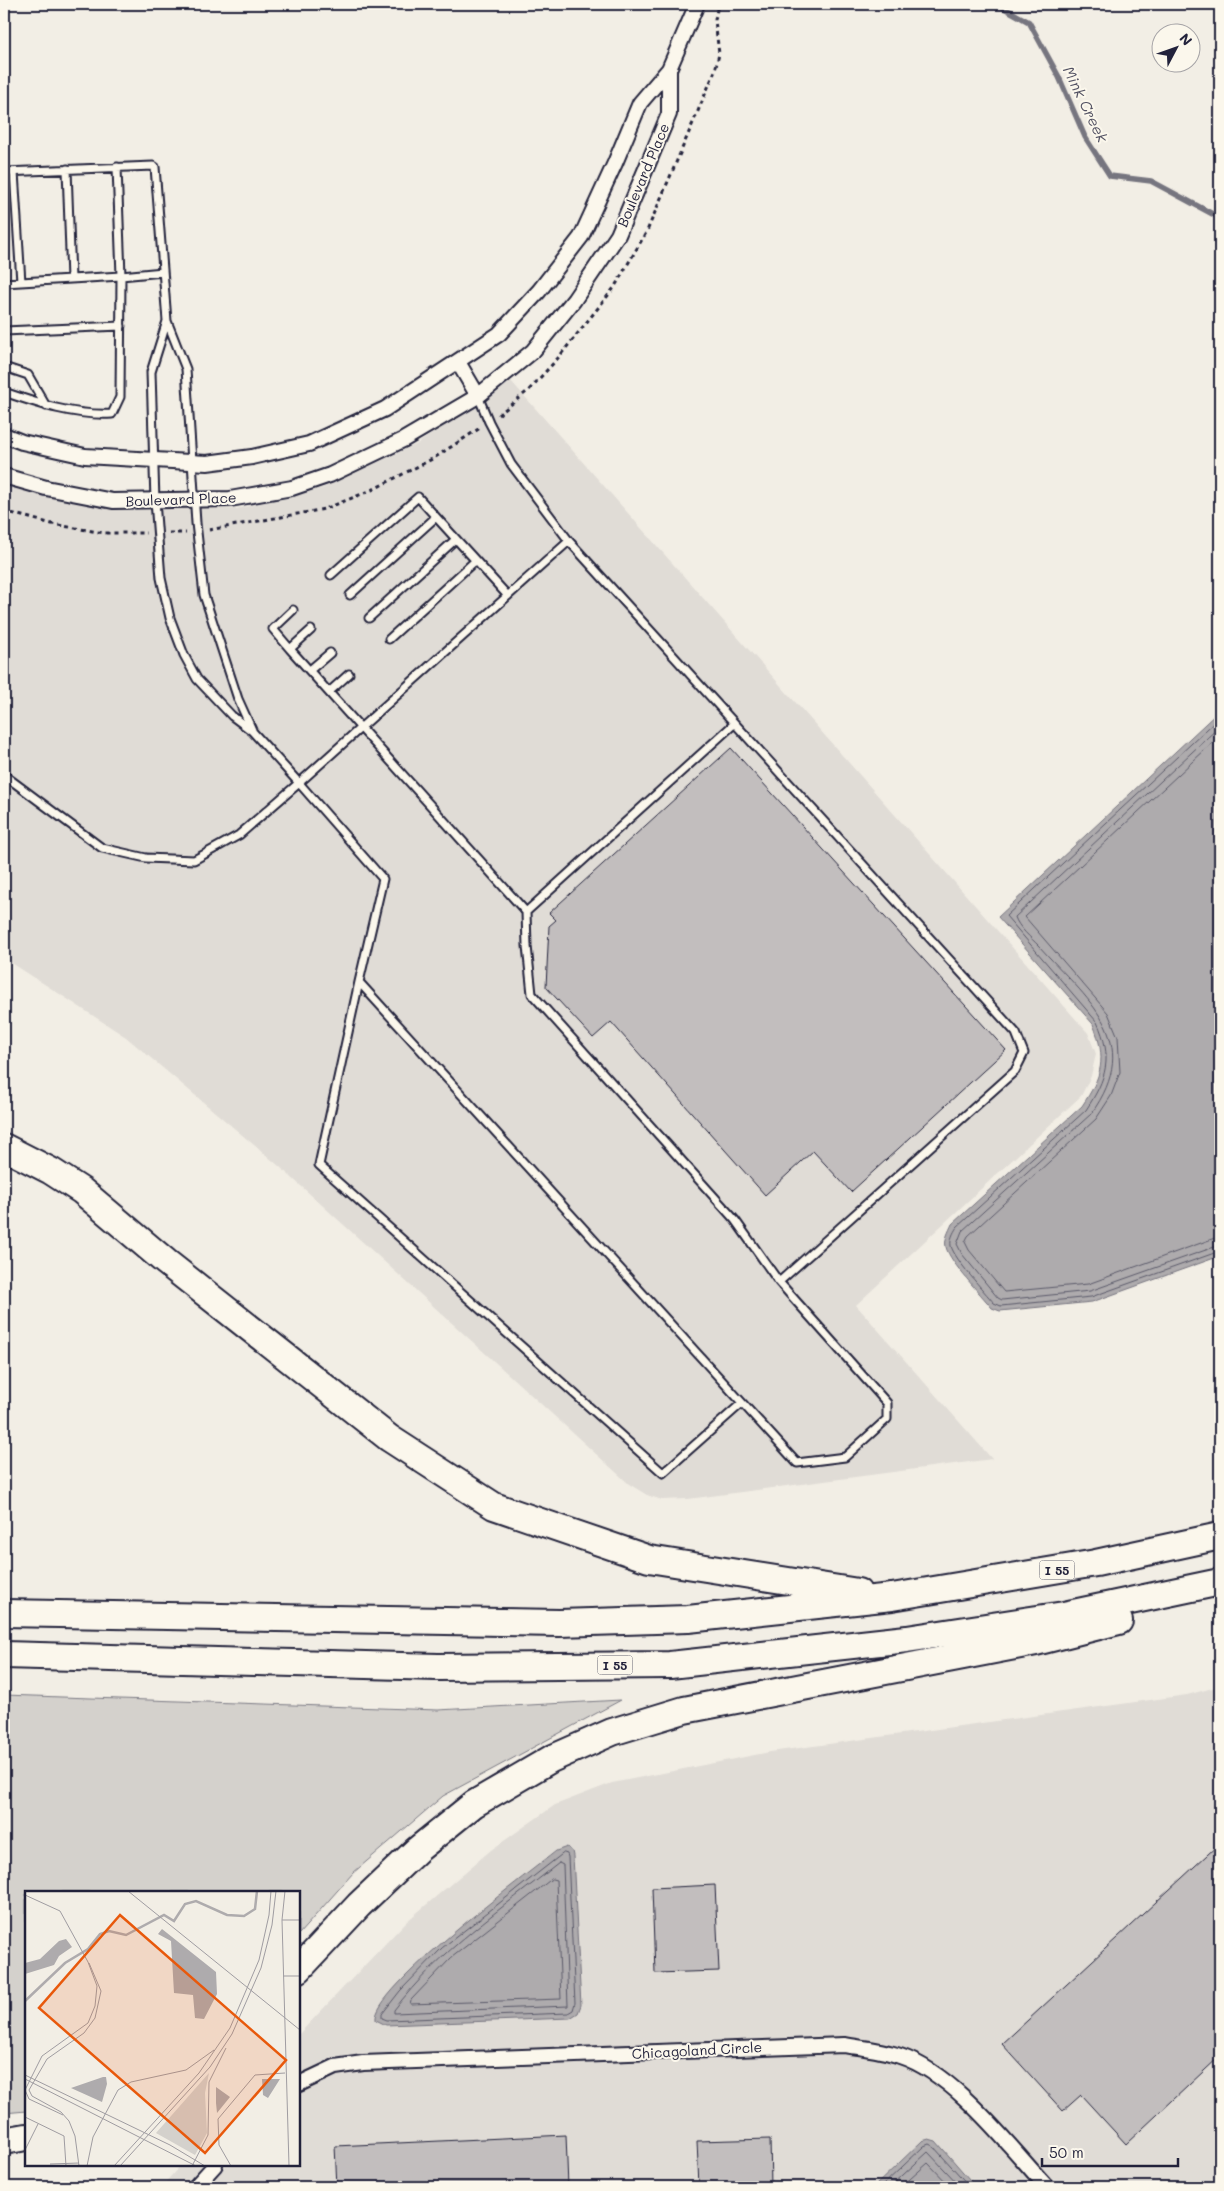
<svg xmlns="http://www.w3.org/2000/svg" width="1224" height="2191" font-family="Mali,sans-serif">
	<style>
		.built { fill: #e0dcd6 }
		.green { fill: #d4d1cc; stroke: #7b7a84 }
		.water { fill: #aeabad; stroke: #76747f }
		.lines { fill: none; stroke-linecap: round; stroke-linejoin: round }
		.shore { stroke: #5a5969; stroke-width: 1 }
		.stream { stroke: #76747f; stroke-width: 5.5 }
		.building { fill: #c2bebe; stroke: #22223b }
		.service-casing { stroke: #22223b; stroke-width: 11 }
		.minor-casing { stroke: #22223b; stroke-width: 18 }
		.motorway-casing { stroke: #22223b; stroke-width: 30 }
		.path { stroke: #22223b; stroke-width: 3; stroke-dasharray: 4 4; stroke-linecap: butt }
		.service { stroke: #fbf7ec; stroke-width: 7 }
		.minor { stroke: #fbf7ec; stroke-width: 14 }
		.motorway { stroke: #fbf7ec; stroke-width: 26 }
		.labels { text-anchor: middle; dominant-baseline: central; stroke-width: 4; stroke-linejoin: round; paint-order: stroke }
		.shield { fill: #fbf7ec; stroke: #636270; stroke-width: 1 }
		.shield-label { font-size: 12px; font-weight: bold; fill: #22223b }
		.street-label { font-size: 14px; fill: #22223b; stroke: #fbf7ec }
		.water-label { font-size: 15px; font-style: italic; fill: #535263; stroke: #fbf7ec }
		.inset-river { fill: none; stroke: #aeabad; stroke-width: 2.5 }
		.inset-road { fill: none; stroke: #9f9ca1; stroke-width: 1 }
		.view { fill: #e8590c; fill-opacity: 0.15; stroke: #e8590c; stroke-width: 2.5 }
		.inset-edge { fill: none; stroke: #22223b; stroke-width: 2.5 }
	</style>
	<rect width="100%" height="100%" fill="#f2eee5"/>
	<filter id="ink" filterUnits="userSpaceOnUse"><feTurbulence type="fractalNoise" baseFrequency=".02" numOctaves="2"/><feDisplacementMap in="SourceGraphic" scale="10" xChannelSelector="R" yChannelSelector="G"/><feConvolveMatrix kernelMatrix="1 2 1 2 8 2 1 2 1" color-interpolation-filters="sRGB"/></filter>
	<g filter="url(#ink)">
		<path class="built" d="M511 381 1088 1033 1096 1054 1091 1076 1081 1096 856 1305 992 1459 688 1499 662 1500 647 1495 629 1484 279 1166 126 1037 4 958V484L30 492 236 509 323 488 417 444Z
			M1220 1686V2172L1204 2187H161L181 2165H299V2034L406 1922 491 1850 555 1805 612 1783 770 1752 1187 1695Z"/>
		<path class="green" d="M4 1695 438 1710 621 1700 443 1796 353 1873 299 1934V1892H26V2111L4 2113Z"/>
		<path class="water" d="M1220 710V1256L1092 1302 1000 1311 992 1308C981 1294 950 1263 946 1247 944 1239 949 1231 952 1224L1082 1106C1102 1076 1107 1059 1093 1024L998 917Z
			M567 1847 572 1851 573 1856 581 2005 578 2013 570 2018 386 2025 376 2020C371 1990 529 1873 556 1851Z
			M929 2139 936 2141 976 2187H874L922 2141Z"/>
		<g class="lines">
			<path class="shore" d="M1220 717 1006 916 1097 1022C1113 1057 1107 1078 1086 1110L957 1227C953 1233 950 1239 951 1246 955 1260 984 1291 994 1303L1001 1306 1091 1297 1220 1251
				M1220 726 1015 917C1018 927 1031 938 1039 946 1087 1000 1145 1039 1091 1114L962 1231 957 1244 962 1254 998 1298 1002 1300 1090 1291 1220 1245
				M1220 736 1025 917 1108 1013 1118 1037 1120 1072 1111 1096 1096 1119 968 1236 965 1242 969 1250 1004 1292 1088 1284 1212 1239 1220 1237
				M564 1853 567 1854 568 1857 575 2003 573 2010 568 2013 387 2020 382 2018V2014L400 1991 442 1948Z
				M559 1863 563 1865 568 2006 394 2013V2010C439 1951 501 1909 559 1863Z
				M552 1879 556 1880 561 1999 410 2004 411 2000 451 1958Z
				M881 2187 924 2146 929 2144 933 2146 970 2187
				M890 2187 928 2152 961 2187
				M901 2187 928 2163 951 2187"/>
			<path class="stream" d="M997 4 1029 22 1059 77 1085 137 1110 176 1151 181 1220 218"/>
		</g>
		<path class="building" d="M731 748 1006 1050 851 1192 813 1151 765 1195 611 1022 593 1038 546 987 549 926 556 920 549 913Z
			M1220 1843V2056L1126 2144 1081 2095 1063 2111 1002 2044Z
			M715 1885 719 1971 655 1973 652 1888Z
			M566 2135 568 2187H337L335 2146Z
			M770 2139 771 2187H699L697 2141Z"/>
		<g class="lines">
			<defs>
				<path id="service" d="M117 167 121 276 163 272
					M67 169 71 279
					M4 172 153 166 155 167 167 321 186 369 196 523 204 595 238 699 252 730
					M14 172 21 282
					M4 283 121 276 120 397 112 414C75 416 39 404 4 392
					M167 321 151 372 155 501 161 578 170 618 184 655 197 679 232 716 252 731 299 783 569 541 511 464 489 422 478 396
					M4 331 121 326
					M4 367 28 375 46 406
					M331 575 418 497 436 517
					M350 595 436 517 508 596
					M369 618 456 539
					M311 630 290 649 526 912 734 724
					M389 639 475 561
					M290 649 273 629 293 610
					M310 670 330 653
					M329 692 349 674
					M4 775 102 848 146 858 194 860 239 835 299 783 383 879 359 982 797 1463 845 1457 887 1419V1403L779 1282 1015 1071 1024 1053 1016 1033 569 541
					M526 912 527 946 532 994 735 1220 779 1282
					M359 982 319 1165 663 1473 742 1403"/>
				<path id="minor" d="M458 362 478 396
					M4 435 22 442 85 456 207 463 252 457 309 444 385 409 499 334 539 291 581 237 615 163 640 103 669 69 697 4
					M4 476 46 488 113 501 230 499 292 488 330 475 403 440 478 396 533 351 574 300 618 235 669 114V69
					M299 2084 335 2067 363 2063 844 2045C863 2048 882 2050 900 2056 954 2073 1009 2146 1047 2187
					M195 2187 215 2165"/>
				<path id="motorway" d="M4 1147 51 1171 82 1191 166 1262 389 1438 494 1506 649 1559 858 1592
					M4 1613 559 1623 688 1619 892 1597 1096 1563 1220 1536
					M4 1655 438 1667 670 1665 907 1639 1064 1615 1220 1582
					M299 1969 359 1905 417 1850 474 1804 551 1759 612 1732 684 1710 1036 1642 1119 1621
					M4 2141 26 2137"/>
			</defs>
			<use href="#service" class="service-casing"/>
			<use href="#minor" class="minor-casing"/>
			<use href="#motorway" class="motorway-casing"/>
			<path class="path" d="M498 415 529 390 558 358 614 288 647 231 715 71 719 54 715 20 718 4
				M4 511 52 524 104 533H146
				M209 530 325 509 372 490 434 458 480 428
				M169 533H186"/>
			<use href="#service" class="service"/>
			<use href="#minor" class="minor"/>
			<use href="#motorway" class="motorway"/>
		</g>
	</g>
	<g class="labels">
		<g class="shield">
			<rect x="1039.5" y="1560.5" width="35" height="19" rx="4"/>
			<rect x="597.5" y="1655.5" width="35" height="19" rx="4"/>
		</g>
		<g class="shield-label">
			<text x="1057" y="1570">I 55</text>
			<text x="615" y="1665">I 55</text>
		</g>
		<g class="street-label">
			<text transform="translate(643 175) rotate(-67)">Boulevard Place</text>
			<text transform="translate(181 499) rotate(-2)">Boulevard Place</text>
			<text transform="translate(697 2050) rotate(-3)">Chicagoland Circle</text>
		</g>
		<g class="water-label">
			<text transform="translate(1086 104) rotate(64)">Mink Creek</text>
		</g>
	</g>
	<g transform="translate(25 1891)">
		<rect width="275" height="275" fill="#f2eee5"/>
		<path d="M184 182 180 202 182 242 170 264 131 242Z" fill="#d4d1cc"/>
		<path d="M137 38 191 81 192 103 179 128 170 127 168 104 149 102 146 50 133 43ZM41 48 47 56 34 65 29 74 0 83V72L15 68 34 50ZM78 186H81L82 193 77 211 46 197ZM237 188H255L243 207 238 204ZM191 196 205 206 192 222 191 212Z" fill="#aeabad"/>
		<path class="inset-river" d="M0 110 40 72 63 58 75 43 84 40 101 44 139 24 149 30 160 13 171 10 202 24 219 25 230 18 232 0"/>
		<path class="inset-road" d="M103 0 275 139M260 0 257 29 264 275M0 4 35 20 63 71 72 95 70 115 63 132 17 165 0 199 4 208 38 224M257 29H275M258 85H275M0 184 145 254 180 275M0 188 171 275M0 226 39 245 41 275M0 259 13 233M25 273 54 272M54 275 50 245 44 230 36 221 7 205 4 199 22 168 59 142 70 127 76 100 64 72M62 275 68 246 93 199 106 191 161 179 189 159M89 275 174 182 205 137 234 69 244 24 246 0M95 275 185 176 207 143 236 77 247 34 251 0M167 275 183 244 184 191 201 157M206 275 194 254 193 228 230 184 260 182"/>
		<path class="view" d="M95 24 261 169 180 262 14 117Z"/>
		<rect width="275" height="275" class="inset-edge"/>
	</g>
	<rect width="1224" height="2191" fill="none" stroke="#fbf7ec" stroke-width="20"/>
	<rect x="10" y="10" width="1204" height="2171" fill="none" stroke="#22223b" stroke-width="2" filter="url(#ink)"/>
	<g transform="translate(1176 48) rotate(49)"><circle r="24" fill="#fbf7ec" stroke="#a4a2a5"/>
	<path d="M0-4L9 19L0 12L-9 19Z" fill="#22223b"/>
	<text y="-8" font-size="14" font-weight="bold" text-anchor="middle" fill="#22223b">N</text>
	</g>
	<path d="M1042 2158v8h136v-8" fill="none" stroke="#22223b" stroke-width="2.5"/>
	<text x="1049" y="2158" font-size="15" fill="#22223b" stroke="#fbf7ec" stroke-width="4" paint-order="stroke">50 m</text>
</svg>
